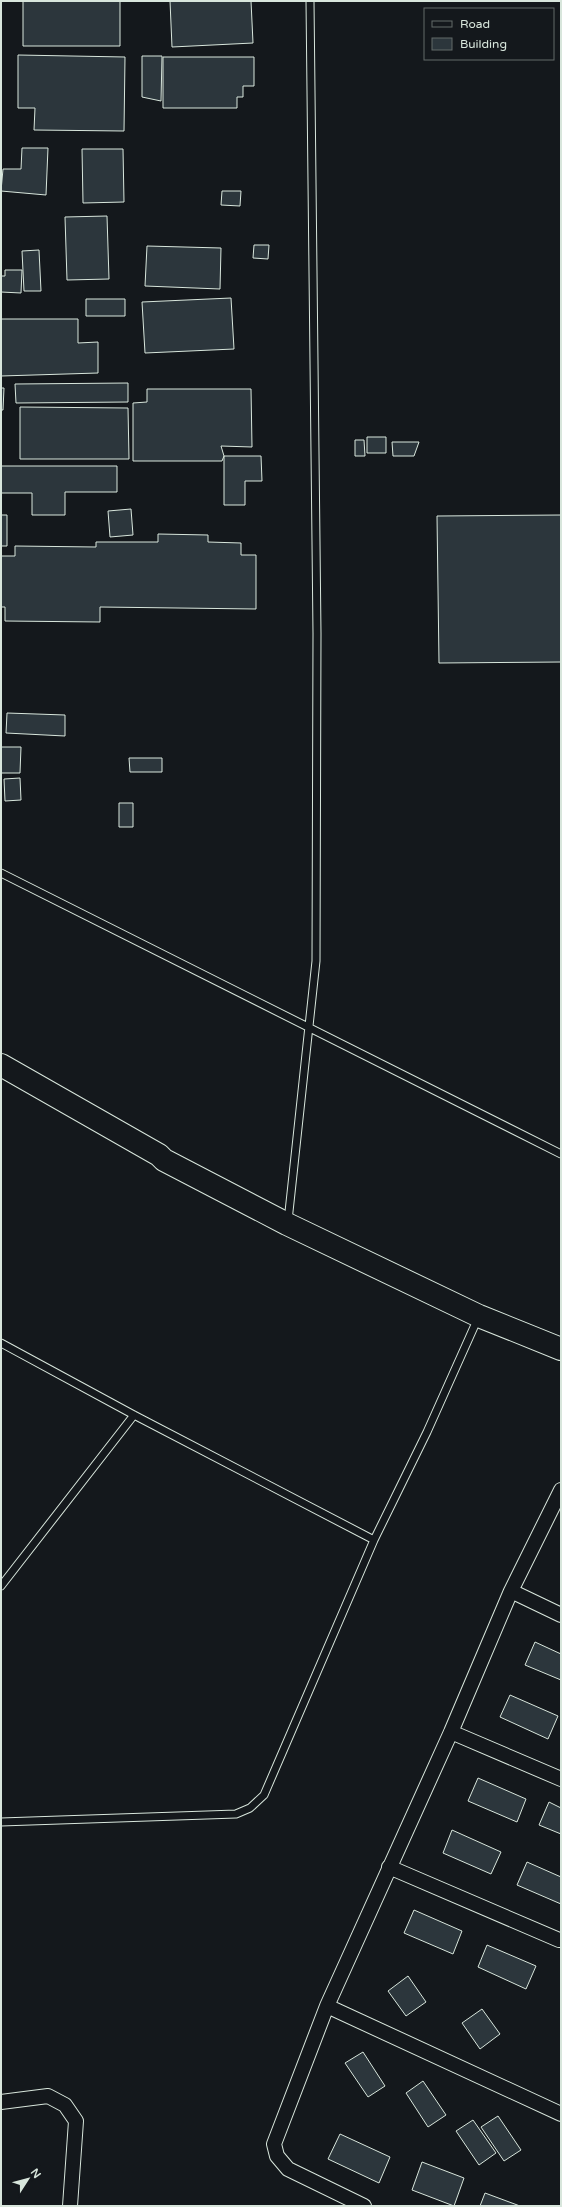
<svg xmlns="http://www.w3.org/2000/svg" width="562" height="2207" font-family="'Varela Round',sans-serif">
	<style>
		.building { fill: #2c363c; stroke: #d8e6dc }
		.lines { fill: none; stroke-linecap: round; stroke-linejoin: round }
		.lane-casing { stroke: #d8e6dc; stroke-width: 9 }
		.street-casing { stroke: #d8e6dc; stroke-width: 16 }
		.primary-casing { stroke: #d8e6dc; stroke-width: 24 }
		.lane { stroke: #14181c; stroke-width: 7 }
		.street { stroke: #14181c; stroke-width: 14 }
		.primary { stroke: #14181c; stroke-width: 22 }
	</style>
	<rect width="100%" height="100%" fill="#14181c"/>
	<path class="building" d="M23 1H120V46H23Z
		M170 1H251L253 43 172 47Z
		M18 55 125 57 124 131 34 130 35 108H18Z
		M142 56H162L161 101 142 97Z
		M163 57H254V86H243V97H237V108H163Z
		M22 148H48L46 195 1 191 3 169H21Z
		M82 149H123L124 202 83 203Z
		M222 191H241L240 206 221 205Z
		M107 216 109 279 67 280 65 217Z
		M254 245H269L268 259 253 258Z
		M147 246 221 248 220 289 145 286Z
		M39 250 41 291H24L22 251Z
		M5 270H22L21 293 1 292V276H5Z
		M231 298 234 349 145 353 142 302Z
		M86 299H125V316H86Z
		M1 319H78V343L98 342V373L1 376Z
		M128 383V402L16 403 15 384Z
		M1 388H4L3 410H1Z
		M147 389H251L252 447 221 446 224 456 222 461H133V403L147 402Z
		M20 407 128 408 129 459H20Z
		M367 437H386V453H367Z
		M355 440H364L365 456H355Z
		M392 442H419L414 456H393Z
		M224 456H261L262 481H245V505H224Z
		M1 466H117V492H65V515H32V493H1Z
		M131 509 133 535 110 537 108 511Z
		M1 515H7V546H1Z
		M561 515V662L439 663 437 516Z
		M158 534 208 535V542L241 543V555H256V609L100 607V622L5 621V607H1V556H15V546L96 547V542H158Z
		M7 713 65 715V736L6 733Z
		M1 747H21L20 773H1Z
		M129 758H162V772H130Z
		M20 778 21 800 5 801 4 779Z
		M119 803H133V827H119Z
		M535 1642 561 1654V1680L525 1665Z
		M510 1695 558 1716 548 1739 500 1717Z
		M478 1778 526 1799 517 1822 468 1801Z
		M549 1802 561 1808V1834L539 1825Z
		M452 1830 501 1852 491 1874 443 1853Z
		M527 1862 561 1877V1904L517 1885Z
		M414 1910 462 1931 453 1954 404 1933Z
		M487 1945 536 1966 526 1989 478 1967Z
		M408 1976 426 2002 406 2016 388 1991Z
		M482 2009 500 2034 480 2049 462 2023Z
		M363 2052 385 2086 368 2097 345 2063Z
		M423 2081 446 2115 428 2127 406 2093Z
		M498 2116 521 2150 504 2161 481 2127Z
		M473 2120 496 2153 479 2165 456 2131Z
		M340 2134 390 2157 379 2183 328 2159Z
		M422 2162 464 2178 454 2206 412 2190Z
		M485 2193 520 2206H480Z"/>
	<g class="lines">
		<defs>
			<path id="lane" d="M1 873 561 1154
				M288 1221 316 961 317 633 310 1
				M1 1343 134 1415 374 1540
				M1 1586 134 1415
				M1 1822 236 1814 250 1808 264 1795 374 1540 427 1432 478 1318"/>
			<path id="street" d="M511 1591 561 1615
				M451 1732 561 1779
				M389 1867 559 1940
				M327 2006 561 2114
				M1 2102 48 2096 65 2105 76 2121 70 2206
				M364 2206 288 2169 277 2156 274 2144 327 2006 451 1732 511 1591 561 1490"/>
			<path id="primary" d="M1 1065 159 1155 164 1160 287 1224 479 1316 561 1349"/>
		</defs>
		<use href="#lane" class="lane-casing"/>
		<use href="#street" class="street-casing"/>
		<use href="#primary" class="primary-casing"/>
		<use href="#lane" class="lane"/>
		<use href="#street" class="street"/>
		<use href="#primary" class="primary"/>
	</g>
	<rect width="562" height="2207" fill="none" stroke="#d8e6dc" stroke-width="4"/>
	<rect x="424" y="8" width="130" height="52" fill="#14181c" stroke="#626a69"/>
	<rect x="432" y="21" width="20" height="6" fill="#14181c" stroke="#626a69"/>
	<text x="460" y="28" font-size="12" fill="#d8e6dc">Road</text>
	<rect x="432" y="38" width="20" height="12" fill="#2c363c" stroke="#626a69"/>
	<text x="460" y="48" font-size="12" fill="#d8e6dc">Building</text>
	<g transform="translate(28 2179) rotate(54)" stroke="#14181c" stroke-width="3" paint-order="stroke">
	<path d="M0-3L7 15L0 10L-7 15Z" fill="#d8e6dc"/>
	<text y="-6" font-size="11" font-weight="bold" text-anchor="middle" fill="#d8e6dc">N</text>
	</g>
</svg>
